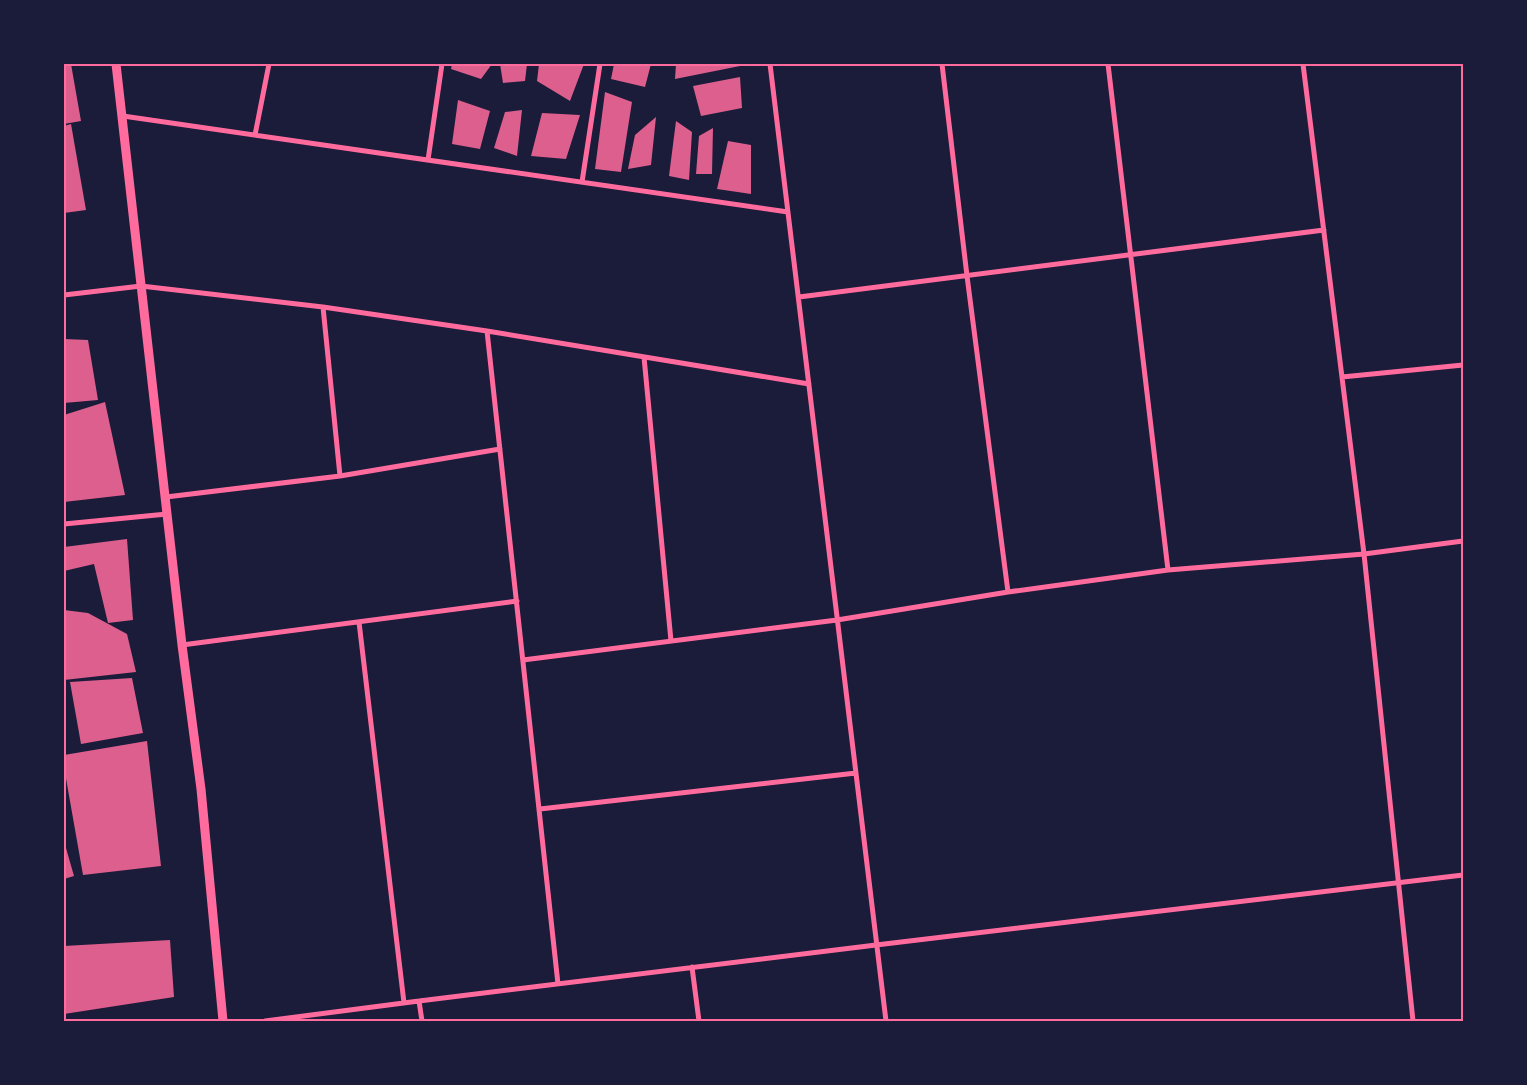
<svg xmlns="http://www.w3.org/2000/svg" width="1527" height="1085" font-family="'Sofia Sans Condensed',sans-serif">
	<style>
		.building { fill: #dd5f8e }
		.lines { fill: none; stroke-linecap: round; stroke-linejoin: round }
		.minor { stroke: #ff6b9d; stroke-width: 5 }
		.tertiary { stroke: #ff6b9d; stroke-width: 9 }
		.neatline { fill: none; stroke: #ff6b9d; stroke-width: 2 }
	</style>
	<rect width="100%" height="100%" fill="#1b1b3a"/>
	<path class="building" d="M64 64H71L81 121 64 124Z
		M452 64H492L481 79 451 69Z
		M500 64H527L525 81 503 83Z
		M539 64H584L570 101 537 81Z
		M614 64H651L645 87 611 79Z
		M676 64H745V65L675 79Z
		M740 77 742 108 701 116 693 86Z
		M605 92 632 102 621 172 595 169Z
		M458 100 490 111 480 149 452 144Z
		M522 110 517 156 494 148 505 112Z
		M542 113 580 115 566 159 531 156Z
		M656 117 651 165 628 169 635 135Z
		M676 121 692 132 689 180 669 176Z
		M71 124 86 210 64 213V126Z
		M713 128 712 174H696L699 136Z
		M728 141 751 145V194L717 189Z
		M64 339 88 340 98 400 64 403Z
		M105 402 125 495 64 502V415Z
		M127 539 133 620 108 623 94 564 64 571V547Z
		M64 610 88 613 127 634 136 672 64 680Z
		M132 678 143 733 81 744 70 682Z
		M147 741 161 866 83 875 64 767V755Z
		M64 841 74 876 64 879Z
		M170 940 174 997 64 1014V946Z"/>
	<g class="lines">
		<path class="minor" d="M770 64 886 1021
			M942 64 967 276 1008 592
			M1108 64 1168 570
			M1303 64 1364 554 1413 1021
			M123 116 788 212
			M255 135 269 64
			M428 160 442 64
			M582 182 600 64
			M64 295 141 286 323 307 487 331 809 384
			M799 297 1324 230
			M323 307 340 476
			M487 331 558 984
			M644 357 671 641
			M1342 377 1463 365
			M166 497 340 476 500 449
			M64 524 167 514
			M359 622 404 1003
			M182 645 517 601
			M523 660 837 620 1008 592 1168 570 1364 554 1463 541
			M540 809 856 773
			M692 967 699 1021
			M419 1001 422 1021
			M265 1021 419 1001 876 945 1463 875"/>
		<path class="tertiary" d="M116 64 167 514 182 645 201 789 223 1021"/>
	</g>
	<rect width="1527" height="1085" fill="none" stroke="#1b1b3a" stroke-width="130"/>
	<rect x="65" y="65" width="1397" height="955" class="neatline"/>
</svg>
